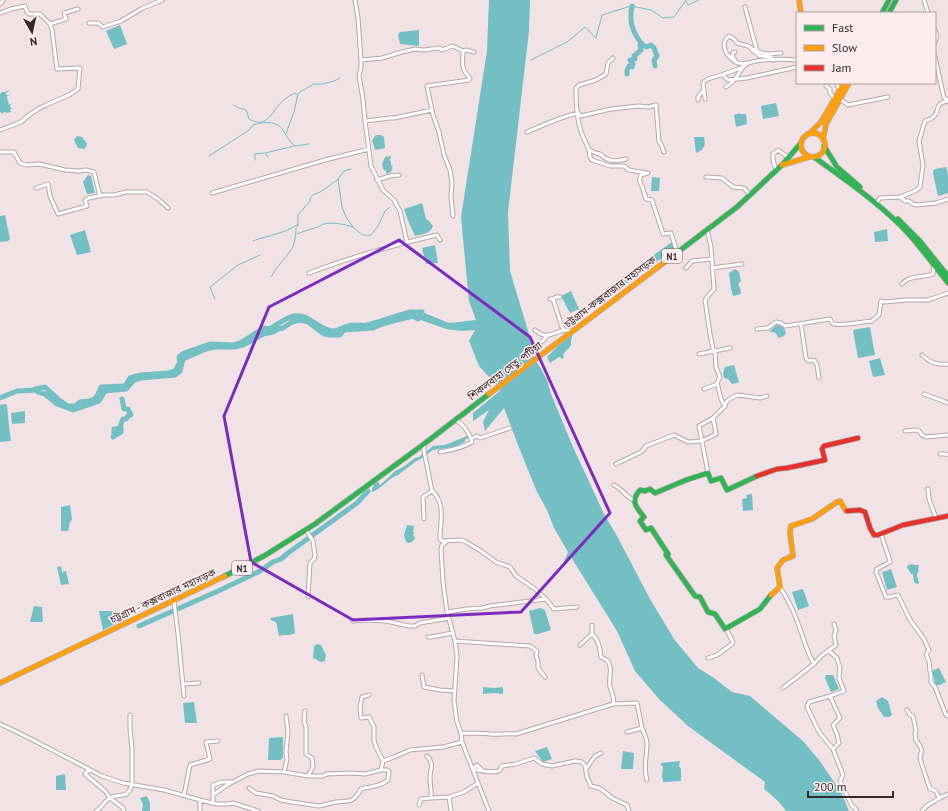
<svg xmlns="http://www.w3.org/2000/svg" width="948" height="811" font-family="'PT Sans','Noto Sans Bengali',sans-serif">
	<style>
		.water { fill: #74bfc3 }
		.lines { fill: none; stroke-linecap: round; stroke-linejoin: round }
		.stream { stroke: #74bfc3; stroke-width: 1 }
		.river { stroke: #74bfc3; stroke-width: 5 }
		.street-casing { stroke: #b4a9ab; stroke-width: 5 }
		.fast-casing { stroke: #b4a9ab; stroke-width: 6 }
		.slow-casing { stroke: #b4a9ab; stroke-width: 6 }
		.jam-casing { stroke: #b4a9ab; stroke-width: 6 }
		.street { stroke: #fdfbfb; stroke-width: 3 }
		.fast { stroke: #30b455; stroke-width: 4.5 }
		.slow { stroke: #ff9f0a; stroke-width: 4.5 }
		.jam { stroke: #e5322d; stroke-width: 4.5 }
		.marked { fill: none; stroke: #7b2cbf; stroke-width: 3; stroke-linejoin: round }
		.labels { text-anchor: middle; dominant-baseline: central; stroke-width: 3; stroke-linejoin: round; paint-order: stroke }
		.shield { fill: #fdedef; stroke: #706466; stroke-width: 1 }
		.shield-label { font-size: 9px; font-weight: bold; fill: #332a2b }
		.street-label { font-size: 10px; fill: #332a2b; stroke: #fdedef }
	</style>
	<rect width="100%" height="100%" fill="#f1e3e5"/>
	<path class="water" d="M489 0H530L529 31 508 212 510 271 532 344 531 354 540 367 547 380 551 394 573 447 604 514 617 536 650 599 674 639 698 668 714 678 732 692 750 696 803 741 819 760 841 792 849 811H786C780 802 773 796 764 789L765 782 688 726 659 699 635 671 617 631 571 557 563 564 568 552 554 528 547 510 537 492 518 445 504 408 485 431 483 422 489 410 473 421V413L501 390 479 366 469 341 475 330 462 331 446 329 418 319 422 312 449 323 476 320 469 301 461 217 487 51Z
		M120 25 127 44 114 49 106 31Z
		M419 30V46L400 44 398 35 400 32Z
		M9 90H10L6 93V95H11L7 96C7 100 9 102 9 105L12 103 10 106 11 108 14 109H10L11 112 6 113V112H4L3 114 0 112V94L2 92H5Z
		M776 103 779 116 763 119 761 106Z
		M740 113V114H746L747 124 736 127 734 115Z
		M376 135H381L384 137 385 148 375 150 372 140Z
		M77 136 82 137 87 144 85 149 78 148 74 140Z
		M694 137H704C706 146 704 150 696 153Z
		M391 156V158L389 160 391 161V166L393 164 392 167 393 169H392L391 172 386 174V171L383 169 382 164 385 157Z
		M946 167 948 175V193L938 196 933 174V171L935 169Z
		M88 175 91 176 95 193 87 194 83 182Z
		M652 177 660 178 659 191H651Z
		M422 203 426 219 429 221 433 226C430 234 423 234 415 236L409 223 404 209Z
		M5 215 10 239 8 241 0 242V216Z
		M887 229 888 241 875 242 874 232Z
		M85 230 91 252 77 255 70 235Z
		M672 242 674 249 611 295 606 289Z
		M435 245 438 263 426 264 422 248Z
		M735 269 739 272 741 281 738 284 740 288 741 294 733 296 731 289 729 273Z
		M571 291 579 309 570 313 561 296Z
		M776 325 781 326 784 328 786 333 784 336 778 338C777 333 775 332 770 332V331Z
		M870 327 875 355 858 358 853 330Z
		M573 334 571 340V345C569 349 565 351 563 355L564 357 563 359 559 357 550 363 547 357 568 336Z
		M880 358 885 375 873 377 869 361Z
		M734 365 739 382 732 384 728 379 724 378 723 373 725 367Z
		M5 404 7 405 9 426 11 441 0 442V405Z
		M25 411V423L12 424 11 413Z
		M467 436 468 438 465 440V442L454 447 433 450 426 455V452L433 446 445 445Z
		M424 453 426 456 415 462 398 475C388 478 382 489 372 492V488L374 486 373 484 377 482H378L380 485 388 478 395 471 403 467 415 458 419 457Z
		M752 494 753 510 743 511 742 499 747 498 746 495Z
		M70 505 72 520 70 522 68 531H61V507Z
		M407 525 415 526 413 528 414 529 413 531 414 533 413 535 415 538 413 541 409 543 406 542 404 535Z
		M912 564 914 565H919L918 569 919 570 917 574V577L918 578V580L919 583 917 584 914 582 913 574H911L907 567 908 565Z
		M61 566 62 572 66 571 69 584 61 585 57 567Z
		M891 569 897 587 887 590 882 572 886 571Z
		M803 589 809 606 798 610 792 592Z
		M34 606 42 607 43 622H30Z
		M540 608 545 610 551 630 538 634H534L529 611Z
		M99 611H116L118 613 120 621 103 630Z
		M293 614 295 633C290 636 285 634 279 636L276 622 271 620 270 618Z
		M317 644 321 645 326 655 325 661 321 662 313 658 314 646Z
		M939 668 946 682 940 685H934L932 682 935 681 931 671Z
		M826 675H833L839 689 831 692 825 678Z
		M483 687 494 688 503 687V694L495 693 483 694Z
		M882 697 888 701 892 715 889 717H884L878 708 876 701Z
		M194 702 197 723H185L183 703Z
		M283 737V758L280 760H268L269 738Z
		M547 747 552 759 543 762 535 751Z
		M623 751 634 753 633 769H621Z
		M680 761 679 766 681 769V781L663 782 662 777 663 766H661V763Z
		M65 774 66 790H56V776Z
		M147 796 150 803V811H142L143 804 140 798Z"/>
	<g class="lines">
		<path class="stream" d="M686 1 688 5 699 0
			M531 60 567 42 585 27 596 38 602 15 631 6 651 10 663 18 674 17 686 0
			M233 105 241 109H245L247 112 249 119C269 130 271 110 284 100 287 97 291 95 295 93L297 94
			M286 134 289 125 294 112 298 94 300 92 314 84H322L334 81 340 78
			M209 156 249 130 253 125C263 122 276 120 283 130 287 137 288 140 295 146L309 144
			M268 157 265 153 294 146
			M255 160V154L264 153
			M338 179 342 207 346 217 353 227
			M297 234C304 231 311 229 318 227 320 226 322 224 324 224 330 222 346 224 352 227 360 231 360 237 371 235L378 226 385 211 390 207
			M253 241C268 235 285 234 298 224
			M271 277C276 267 284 260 290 251 295 245 295 238 296 231 296 226 296 229 298 225 298 222 298 218 298 215L310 201V198L313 195 320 192 325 189 338 179 344 171 351 169
			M215 299 210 287 238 265 260 255"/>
		<path class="river" d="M641 43 646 47 651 45 654 48 657 56 654 60 655 66
			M627 74V70L629 66 632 67 633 64 630 60 635 59 634 56 641 50 640 46 641 43C632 31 629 21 632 6
			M411 312H422L418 319 413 316 385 323 373 328 344 330 340 335H330L324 334 308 322 301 320 292 322 283 328 278 329 273 332 263 334 249 342 243 345 234 347H215L206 349 183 359 180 371 175 375 141 378 134 380 126 389 105 391 99 401 94 403 73 410 57 404 45 394 38 392 35 389 45 387 59 400 68 406H75L80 402C94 401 96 401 101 387L125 386 130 378 141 375 168 373 175 371 180 362 179 357 184 353 210 344 233 345 240 343 264 328 269 329C277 325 285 318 294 316 309 313 318 330 333 331 339 331 342 327 348 326 353 324 360 326 366 325 381 322 396 315 411 312Z
			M0 398 17 391 36 390
			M114 436V429H117L120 427 122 421 123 419H126L128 416 131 415 128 409H124L122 399
			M113 437 121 432V428L120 427
			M139 626 216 592 260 571 273 562 281 559 288 553 357 503 368 491"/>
		<defs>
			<path id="street" d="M355 0 358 18 361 60V67L359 76 363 99 365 121
				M924 0 928 13
				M0 4 3 0
				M745 7 757 51
				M0 13 11 9 25 6 27 12 29 14H40L50 24 52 30 57 69 80 68 78 89 69 95 46 105 38 109 29 115 21 122 0 130
				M89 23H98L103 27 121 21 141 9 162 0
				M50 24 66 19 64 13 78 9
				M935 30 937 36 935 42
				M752 50 760 56 771 57 773 60
				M735 52 733 53 732 56 735 60
				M935 57 944 98 948 100
				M613 58 608 63 606 74 596 80 579 85 576 88C576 107 577 126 586 143 587 145 587 147 589 149 591 152 596 153 600 154 603 156 602 156 605 158 611 162 619 161 626 159
				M361 60 382 58 402 52 415 49 424 50 440 48 442 50 453 46 463 51 466 50 474 52
				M748 63C745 63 741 64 738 63 736 63 734 61 733 60 725 54 720 43 729 36L734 39 737 43 748 46 754 50 762 53 768 54 781 53
				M721 75 738 69 744 66
				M836 83 840 90
				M826 86 830 89V93L835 99
				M726 87C737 80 737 74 744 66 751 58 787 59 797 60
				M705 99 703 83C706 78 715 77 721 75H723L728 80 747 78 797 67
				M840 99 848 105 888 97
				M698 100V97L703 91
				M948 101C932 104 942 111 932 118 930 120 927 120 925 121L919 141 923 165 920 187 915 191 900 197 905 201H909L913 204 917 205 936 203 948 199
				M527 132C544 125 560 117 578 113L581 116 611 109 639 106 648 107 656 105 659 142 661 144 664 152
				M589 150 590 157 592 160 610 166H624L629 170 646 173
				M0 152H14L20 163 26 165 39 164 65 170 79 171 86 170 94 172 100 196
				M776 170 773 160V154L778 150 788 157
				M648 173 641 175C638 181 641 183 643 189 644 192 645 196 646 199L652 200 663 234 671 233 677 252
				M706 177 722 178 733 187 744 188 750 195
				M377 180 390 176 399 175
				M36 188 48 184 50 196 58 214 87 206 85 200 89 198 103 195H114L126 192H147L158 199 168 208
				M212 193 325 160 369 149
				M878 201 880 198 900 197
				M453 216 451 197 452 183 450 170 444 155 439 132 433 115 427 86 469 80 470 78C460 69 463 62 463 51
				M707 230 711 247 714 289 708 296 705 300 710 334 713 349 715 351 716 367 720 377 717 383C720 391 719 399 725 406
				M407 242 400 211 394 200 383 190 371 166 365 121 390 118H394L432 110
				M686 268 692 261 712 259
				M712 268 742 264
				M309 273C351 257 394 245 437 235L440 240
				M902 284C909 275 922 278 933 274L934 266
				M550 299H553L562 327 564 330
				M553 299 556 297H560
				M801 324 806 358 808 361 814 360 817 365 819 378
				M757 329 768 328 776 322 781 323 785 326 830 319 833 324C846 326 858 322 872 321L875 318 879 315 881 301 885 302 906 300H928L948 293
				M535 330C548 342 554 330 568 330L571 332
				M541 342 544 340 546 336
				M699 354 730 348
				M922 355C931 363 936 365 948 364
				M704 389 717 384
				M924 394 943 401 948 403
				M905 431 916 430 919 431 922 435 926 437 948 435
				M471 439 477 436 480 438 510 428
				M424 444V451L432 491
				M440 452C451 450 463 448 472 442 470 434 463 423 455 420
				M940 454H945L948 455
				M616 464 641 452 643 450 646 446 674 435 688 442 702 441 716 434 713 418 724 407 727 401 733 397 738 395 760 398 767 396
				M708 473 699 426 713 418
				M614 485C622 489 626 497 634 500
				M927 489H928L929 499 936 518
				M424 519 423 497 432 491C445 502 441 520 440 535V539L442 541 461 540 466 542 481 551 496 562 510 567 516 576 535 589 546 599 554 609 577 607
				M306 530 313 541 315 556 314 559 310 563 308 597
				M881 534 890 561V562L877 569 876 572 886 597H889L898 595 910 620 924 639 929 650 926 655 929 661 930 671 931 676V682L935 687 946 715 948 716
				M446 542 442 545 441 549 443 582 447 612 455 641 457 656 454 701 457 722 461 733 462 742 478 783 489 811
				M780 587C787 598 793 609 797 621 803 635 806 651 814 664L821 656 836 645 834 636 836 630 834 624
				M174 601 178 634 184 696
				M447 612 467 609 482 608 490 606 546 599
				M353 621 365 620 386 621 409 626H415L420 623 449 618
				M592 625V634C599 640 600 649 601 657L608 661C610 665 611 670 610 674 610 679 609 682 610 687 612 694 615 697 613 704
				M428 637C436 637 444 634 453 633
				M455 641 530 646 537 651 536 656 538 661V668L545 677
				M580 645 592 634
				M829 651 837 658 840 668 839 678 844 691 830 696
				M708 658 717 655 732 644 733 642 726 629
				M422 675 424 687 440 690 455 691
				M183 684 199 683
				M783 688 814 664
				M365 696 369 695 362 697 360 707 361 718 369 717 374 727V740L376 747 383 761
				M907 710 910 715 913 716 916 731 915 734 916 740 920 746 922 751 920 756 921 762 930 789 936 791 939 798
				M305 711 304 721 306 727V754L312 758 313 767 308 776
				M0 724 11 729 33 740 102 776 123 783 164 790 200 800 217 804H227L233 803 258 811
				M642 728C644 733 647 739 647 744 647 756 643 768 647 780
				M461 733C471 733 480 733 490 734 499 735 507 733 516 734L613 704 637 703 642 728 627 732
				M833 749 839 743 837 734 833 725 840 718 830 696 809 702 807 707 819 732 833 749 843 775 840 781 852 806 855 808 857 811
				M89 769 85 774 105 791 110 798 123 808 124 811
				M586 769 595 756 601 753
				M483 771 477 765 473 769C481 771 491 773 499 771L502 766 516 764 534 758 542 764 552 766 575 761 582 762 585 766 587 777 591 786 599 788 605 792 612 798 627 805 629 811
				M284 772 287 759 286 752 288 732 286 716
				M249 788 256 793 273 796 281 800 292 802 319 806C324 805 327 804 331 803 347 799 352 806 361 789 371 786 380 787 388 780L389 771 387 770H381
				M184 795 190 765 210 759 206 742 218 741
				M213 795V785L222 782H231
				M449 797 451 811
				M431 798 449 797 464 792 478 783
				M200 800V811
				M213 802V795L227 785 248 774 259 771 284 772 308 776H323L327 774 351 773 365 774 381 770 383 761 394 757 410 750 443 747 462 742
				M419 805 421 799 431 798C432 791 430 785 430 778 430 768 435 765 427 756
				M96 811C102 808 104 801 110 798 123 791 126 802 132 784V748L130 729V715
				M922 811C926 804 940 798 948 794"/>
			<path id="fast" d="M882 13 889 0
				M889 13 896 0
				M824 146 837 167 860 187
				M814 157C844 179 875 200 901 226 918 243 933 264 948 283
				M898 219 919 240 948 276
				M674 255 737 207 782 165 801 143
				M757 476 727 490 721 478 711 481 708 473 686 480 655 493 650 489 645 491 640 490C630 501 636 507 644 517L640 521 646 530 651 528 668 554 666 555 695 596 700 597 708 612 715 614 725 629 760 609 771 595
				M225 576 264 556 315 524 424 444 489 394"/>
			<path id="slow" d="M799 0 801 13
				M801 145a12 12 0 1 1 24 0a12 12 0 1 1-24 0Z
				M809 134 821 122 844 83
				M823 140 826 124 849 83
				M782 165 809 157
				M489 394 674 255
				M771 595 780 587 777 568 783 560 793 556 790 533 791 526 812 519 837 502 840 501 846 511H847
				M0 683 225 576"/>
			<path id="jam" d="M757 476 777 469 787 468 825 460 822 449 824 446 858 438
				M847 511 860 510 865 512 870 528 874 535H878L903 525 948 516"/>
		</defs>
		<use href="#street" class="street-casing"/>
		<use href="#fast" class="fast-casing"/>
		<use href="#slow" class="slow-casing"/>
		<use href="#jam" class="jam-casing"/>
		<use href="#street" class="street"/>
		<use href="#fast" class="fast"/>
		<use href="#slow" class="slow"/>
		<use href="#jam" class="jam"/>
	</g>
	<path class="marked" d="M399 240 530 337 610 513 521 612 353 620 251 562 224 416 269 307Z"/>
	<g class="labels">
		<g class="shield">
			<rect x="662" y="249" width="20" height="14" rx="3"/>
			<rect x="232" y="561" width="20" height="14" rx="3"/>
		</g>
		<g class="shield-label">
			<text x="672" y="256">N1</text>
			<text x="242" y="568">N1</text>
		</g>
		<g class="street-label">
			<text transform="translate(610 292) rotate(-37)">চট্টগ্রাম-কক্সবাজার মহাসড়ক</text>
			<text transform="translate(505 371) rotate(-37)">শিকলবাহা সেতু, পটিয়া</text>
			<text transform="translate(163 596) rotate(-25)">চট্টগ্রাম - কক্সবাজার মহাসড়ক</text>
		</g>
	</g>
	<rect x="796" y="12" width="140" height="72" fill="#fdedef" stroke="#ac9fa1"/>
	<rect x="804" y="25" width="20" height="6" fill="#30b455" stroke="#ac9fa1"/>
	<text x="832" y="32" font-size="12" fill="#332a2b">Fast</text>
	<rect x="804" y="45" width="20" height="6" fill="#ff9f0a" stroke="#ac9fa1"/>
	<text x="832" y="52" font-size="12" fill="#332a2b">Slow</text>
	<rect x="804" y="65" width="20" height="6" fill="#e5322d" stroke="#ac9fa1"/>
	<text x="832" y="72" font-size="12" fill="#332a2b">Jam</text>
	<g transform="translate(32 32) rotate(171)" stroke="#fdedef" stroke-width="3" paint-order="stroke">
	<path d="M0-3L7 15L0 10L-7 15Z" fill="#332a2b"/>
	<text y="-6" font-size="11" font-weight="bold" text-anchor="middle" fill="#332a2b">N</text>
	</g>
	<path d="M808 791v6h85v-6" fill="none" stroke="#332a2b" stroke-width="2"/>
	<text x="814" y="791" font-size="12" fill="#332a2b" stroke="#fdedef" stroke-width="3" paint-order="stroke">200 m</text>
</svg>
